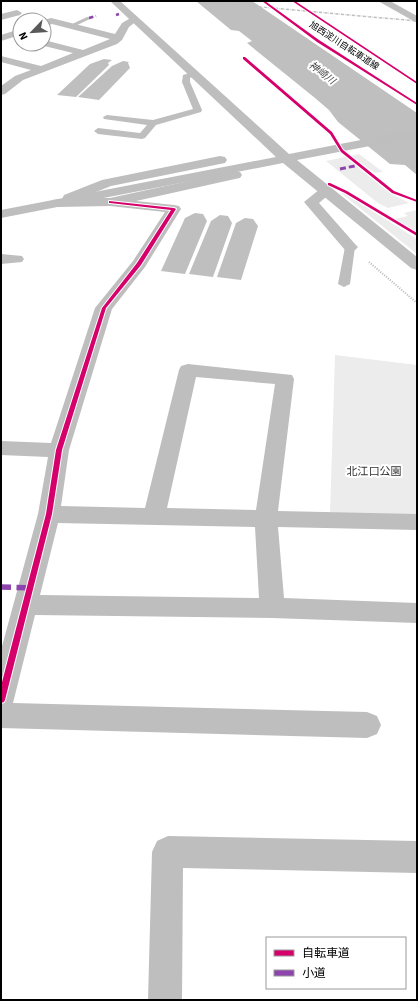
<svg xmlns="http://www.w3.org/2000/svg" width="418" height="1001" font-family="'Source Sans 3','Noto Sans JP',sans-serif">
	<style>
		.green { fill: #ececec }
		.water { fill: #bfbfbf }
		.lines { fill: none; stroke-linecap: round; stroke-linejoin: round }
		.path { stroke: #b9b9b9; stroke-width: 2; stroke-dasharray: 1 1.5; stroke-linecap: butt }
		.service { fill: #bebebe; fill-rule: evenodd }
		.minor { fill: #bebebe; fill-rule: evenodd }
		.tertiary { fill: #bebebe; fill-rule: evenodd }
		.rail { stroke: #bebebe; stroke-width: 1.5; stroke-dasharray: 3 1 0.5 1; stroke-linecap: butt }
		.quiet-far2 { stroke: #8e44ad; stroke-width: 2.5; stroke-dasharray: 4.5 2.5; stroke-linecap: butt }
		.quiet-far1 { stroke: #8e44ad; stroke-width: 3; stroke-dasharray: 6 3; stroke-linecap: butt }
		.quiet { stroke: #8e44ad; stroke-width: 5.5; stroke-dasharray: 10 5.5; stroke-linecap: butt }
		.cycleway-casing { stroke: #fff; stroke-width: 2 }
		.cycleway { fill: #d6006c; fill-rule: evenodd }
		.labels { text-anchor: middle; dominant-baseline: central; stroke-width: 4; stroke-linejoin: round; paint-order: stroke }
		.far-street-label { font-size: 9px; fill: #000; stroke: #fff }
		.far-water-label { font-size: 10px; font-style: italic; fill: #444; stroke: #fff }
		.park-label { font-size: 11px; fill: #333; stroke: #fff }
	</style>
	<rect width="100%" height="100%" fill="#fff"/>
	<path class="green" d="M359 154 383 172 375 173 351 156Z
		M345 157 390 193 409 203 388 208 378 203 326 161Z
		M341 193 345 194 417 239V254Z
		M417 210V232L395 219 408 216 404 213Z
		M335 355 417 365V514H330Z"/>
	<path class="water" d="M196 1H252L417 113V175L405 165 390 164 338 122 329 110 315 98 247 43 252 41 239 31 231 30Z
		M104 59 112 60 108 63 109 65 76 97 57 95 90 64Z
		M123 61 129 62 128 63 130 68 99 100 78 97 112 66Z
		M195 213 203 214 207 221 185 274 161 271 185 218Z
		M220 215 228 216 232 223 213 277 189 274 211 221Z
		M245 218 253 219 258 226 241 280 217 277 236 223Z"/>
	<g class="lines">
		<path class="path" d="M369 262 417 303"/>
		<path class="service" d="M87 17 92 18 73 27 68 26Z
			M193 72 197 74 190 78V82L202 110 201 112 156 125 145 138 142 139 98 134 94 131 98 128 140 133 147 125 104 119 103 117 107 115 153 120 193 109 182 82 183 75Z
			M350 244 355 247 350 284 344 287 338 284 345 247Z"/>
		<path class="minor" d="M378 1H390L417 16V23Z
			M17 10 22 13 20 15 1 20V14Z
			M134 16 139 19 129 27 122 40 117 44 23 80 5 94 1 95V86L15 76 31 70 1 62V56L41 66 73 53 40 45V44H44V40L83 50 110 39 52 24 44 27V20L51 18 115 34 122 23Z
			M20 29V35L1 41V35Z
			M220 156 225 157 227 160 225 163 111 186 81 198H110L235 171 240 172 242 175 240 178 235 179 136 201 174 205 179 206 181 209 145 267 112 309 69 450 61 506 145 508 179 370 181 366 188 364 292 375 294 379 278 511 417 514V530L278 527 284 598 417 603V623L272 618 35 615 13 703 367 712 377 716 381 725 377 734 367 738 1 728V650L38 514 48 457 1 455V441L51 443 95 308 133 261 165 212 110 206 57 207 52 206 50 203 52 200 62 199 64 195 102 180ZM196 377 275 384 256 510 167 508ZM58 523 255 527 259 598 40 595Z
			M325 188 330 189 332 192 319 203 355 244 358 247 355 250 350 252 345 250 304 202 320 189Z
			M1 254 22 256 24 259 22 262 1 264Z
			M168 836 417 841V873L183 868 182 1000H148L152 852 157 841Z"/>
		<path class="tertiary" d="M110 1H120L289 154 417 129V137L297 160 417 257V270L411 268 283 163 1 218V210L276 157Z"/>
		<path class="rail" d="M193 1 417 21"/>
		<path class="quiet-far2" d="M116 15 119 14
			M89 18 96 16"/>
		<path class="quiet-far1" d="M340 169 359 165"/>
		<path class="quiet" d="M1 587 31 588"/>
		<defs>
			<path id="cycleway" d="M262 1H265L319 40 417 103V105L317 42Z
				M292 1H295L417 82V84Z
				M243 57H245L332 132 343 150 394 191 417 200V202L392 193 341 152 330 134 243 59Z
				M328 183H330L347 191 417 233V236L345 193 328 185Z
				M109 201 174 208 176 209 141 265 106 308 62 450 52 514 5 700 4 702 1 703V686L46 514 56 450 102 308 137 263 171 210 110 203H109Z"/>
		</defs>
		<use href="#cycleway" class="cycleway-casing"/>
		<use href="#cycleway" class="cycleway"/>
	</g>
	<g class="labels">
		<g class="far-street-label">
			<text transform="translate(344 46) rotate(33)">旭西淀川自転車道線</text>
		</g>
		<g class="far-water-label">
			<text transform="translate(322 73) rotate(38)">神崎川</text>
		</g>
		<g class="park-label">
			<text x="374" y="471">北江口公園</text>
		</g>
	</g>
	<rect width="418" height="1001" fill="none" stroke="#000000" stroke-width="4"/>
	<rect x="266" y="937" width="140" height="52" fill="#ffffff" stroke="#999999"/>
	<rect x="274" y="950" width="20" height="6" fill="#d6006c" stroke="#999999"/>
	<text x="302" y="957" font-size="12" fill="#000000">自転車道</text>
	<rect x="274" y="970" width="20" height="6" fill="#8e44ad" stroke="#999999"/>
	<text x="302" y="977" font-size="12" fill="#000000">小道</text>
	<g transform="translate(32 32) rotate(245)"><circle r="19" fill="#ffffff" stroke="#999999"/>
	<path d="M0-3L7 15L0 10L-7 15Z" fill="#595959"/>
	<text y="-6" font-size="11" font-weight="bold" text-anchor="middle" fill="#000000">N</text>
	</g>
</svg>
